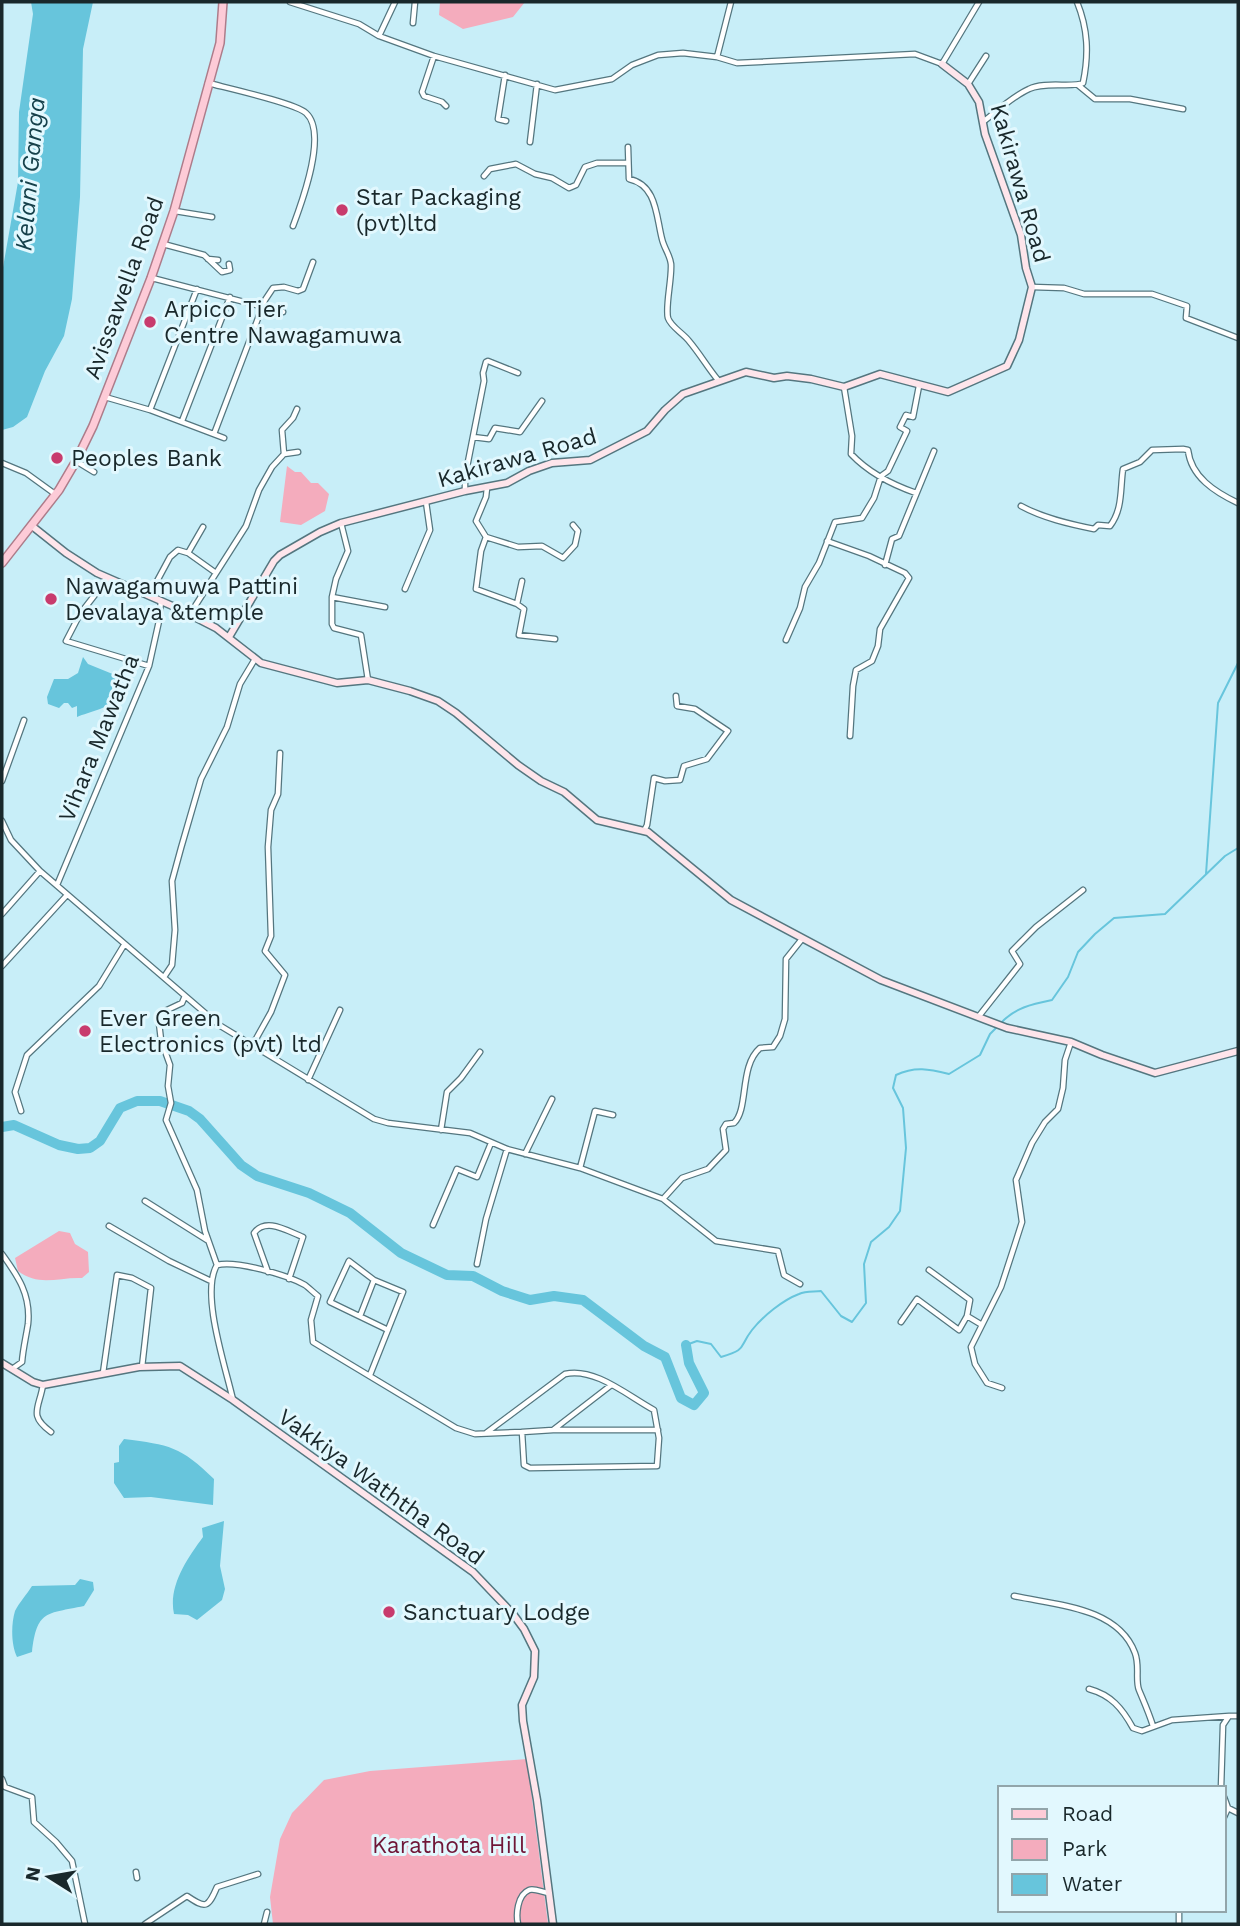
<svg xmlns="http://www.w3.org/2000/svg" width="1240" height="1926" font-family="'Work Sans',sans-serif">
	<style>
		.green { fill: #f4acbd }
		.water { fill: #67c5dc }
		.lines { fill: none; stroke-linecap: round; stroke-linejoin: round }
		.stream { stroke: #67c5dc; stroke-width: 2 }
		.river { stroke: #67c5dc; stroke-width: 10 }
		.street-casing { stroke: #54767f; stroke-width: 7 }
		.secondary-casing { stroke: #54767f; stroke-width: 9 }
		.primary-casing { stroke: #ad7c8a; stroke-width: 10 }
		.street { stroke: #fff; stroke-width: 4.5 }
		.secondary { stroke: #fee5eb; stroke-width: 6 }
		.primary { stroke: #fdcbd7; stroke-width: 7 }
		.poi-dot { fill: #c83b6d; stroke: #e2f8fe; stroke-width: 2.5 }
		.labels { text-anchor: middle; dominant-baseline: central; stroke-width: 6; stroke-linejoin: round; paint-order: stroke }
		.street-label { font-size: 23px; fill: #19282b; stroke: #e2f8fe }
		.poi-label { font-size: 23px; fill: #19282b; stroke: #e2f8fe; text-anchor: start }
		.park-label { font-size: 23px; fill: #6f1637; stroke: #e2f8fe }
		.water-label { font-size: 24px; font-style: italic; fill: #16414b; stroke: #e2f8fe }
	</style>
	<rect width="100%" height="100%" fill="#c8eef8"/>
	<path class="green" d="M440 2H525L513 17 463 29 439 15Z
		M287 466 295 472H301L311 483H318L329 494 325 511 301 525 280 522Z
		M59 1231 70 1233 75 1244 88 1252 89 1272 82 1278C58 1277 39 1287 18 1271L15 1258Z
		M527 1759 548 1924H273L270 1897 280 1839 292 1813 324 1780 370 1771Z"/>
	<path class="water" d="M31 2H93L83 49 80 197 72 299 64 336 45 371 27 417 13 427 2 430V273L18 182 19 112 33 14Z
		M83 657 88 664 120 677 118 699C111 707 89 712 77 717V706L72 708 68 703H64L59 708 48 704 47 697 54 679H68L78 673Z
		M124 1439C170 1445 180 1446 214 1479L213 1505 151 1497 124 1498 114 1483V1463L119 1462V1446Z
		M224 1521 220 1566 225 1589 222 1600 197 1620 188 1615 174 1614C168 1586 187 1559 203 1537L202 1528Z
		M80 1579 93 1582 94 1590 84 1606C46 1614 37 1610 32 1652L17 1657C11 1645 11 1624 15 1611 19 1603 27 1594 32 1586L75 1585Z"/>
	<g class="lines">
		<path class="stream" d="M1206 874 1218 703 1238 663
			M1000 1024C1014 1008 1032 1004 1052 1000L1068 977 1078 952 1095 934 1114 918 1165 914 1225 856 1238 848
			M686 1345 697 1341 711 1344 721 1357C748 1349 738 1348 752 1330 763 1316 783 1300 799 1294 806 1291 814 1292 821 1291L841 1316 852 1322 866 1303 864 1264 871 1242 889 1227 900 1211 906 1148 903 1108 893 1088 896 1075C915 1066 929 1069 949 1074L980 1055 990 1034 996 1028"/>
		<path class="river" d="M2 1127 14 1125 59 1145 78 1149 90 1148 100 1141 120 1108 137 1101H160L189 1111 200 1119 241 1165 257 1176 309 1193 350 1213 401 1253 447 1275 473 1276 502 1291 530 1300 554 1296 583 1300 644 1346 665 1357 681 1398 694 1405 704 1393 689 1363 686 1345"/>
		<defs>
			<path id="street" d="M290 2 359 24 379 36 434 56 555 90 612 79 632 65 658 55 683 53 717 57 737 63 915 54 942 64 979 2
				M413 23 415 2
				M379 36 395 2
				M434 56 422 92 424 96 442 102 446 106
				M717 57 731 2
				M505 75 498 119 506 121
				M208 83C227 88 295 103 306 113 328 133 302 202 293 226
				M968 84 986 56
				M1078 85 1095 99H1130L1183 109
				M983 122C997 111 1013 96 1029 89 1044 81 1074 88 1083 83 1089 54 1088 29 1077 2
				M530 142 537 84
				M628 147 629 179C657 185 656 216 662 239 664 248 670 255 671 264 672 279 665 307 668 318 671 327 683 333 689 341 700 354 708 368 718 380
				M484 176 490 169 516 164 535 174 552 178 569 188 576 185 585 167 597 163H628
				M175 211 212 217
				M163 244 204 255 222 272 230 270 229 264
				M208 259 218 260
				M152 278 283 312
				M1032 287 1064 288 1084 294H1152L1187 306 1186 318 1238 338
				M844 387 852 436 851 454C868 472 893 485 916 493
				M105 397 150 410 224 438
				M150 410 197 289
				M182 421 230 297
				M214 434 265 300 273 288 284 287 298 291 303 289 313 262
				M473 437 489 439 495 428 520 432 542 401
				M284 454 282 430 293 418 297 409
				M76 461 94 472
				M2 463 26 473 55 494
				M487 488 486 497 476 521 486 537 481 551 476 589 517 604 522 581
				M465 491V477L484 381 483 373 486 362 488 361 518 373
				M1021 506C1043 518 1069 524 1094 529L1098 525 1110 526C1123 509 1120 489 1123 469L1140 462 1152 450 1183 449 1188 450C1191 477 1215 492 1238 503
				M341 523 348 551 336 579 332 597V624L334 628 361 635 368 680
				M486 537 518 547 542 546 563 558 575 545 578 531 573 525
				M827 541 869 556 905 573 909 578 880 629 878 646 872 661 856 670 853 686 850 736
				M188 553 203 527
				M885 565 892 539 899 536 934 451
				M108 578 80 614 66 641 149 666
				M405 589 430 530 426 502
				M149 596 170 557 178 550 188 553 216 573
				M332 597 385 607
				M517 604 524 609 519 635 555 639
				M190 614 246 526 259 490 272 467 284 454 298 452
				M786 640 800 608 805 587 819 563 835 522 862 518 874 498 881 476 888 471 907 431 900 427 906 415 913 417 919 386
				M2 781 24 720
				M2 821 11 840 40 871 219 1025 374 1119 388 1123 470 1133 507 1149 580 1168 663 1199 682 1178 708 1169 726 1150 723 1129 726 1124 734 1123C749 1109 739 1066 760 1048L773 1047 780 1036 785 1019 786 959 802 939
				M644 831 647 825 654 778 665 781 680 780 684 766 707 759 728 731 695 709 677 706 676 696
				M57 885 149 666 159 621 161 601
				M2 914 40 871
				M2 966 67 895
				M164 977 172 965 175 930 172 881 181 848 201 779 227 727 240 684 255 659
				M185 996 182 1003 165 1011 160 1016 159 1023 161 1040 170 1065 168 1086 171 1103 166 1120 197 1190 205 1231 217 1265C200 1293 226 1368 233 1400
				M979 1016 1020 964 1012 951 1036 927 1083 890
				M252 1046 271 1012 285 975 265 951 271 936 268 847 271 810 278 794 280 753
				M308 1080 340 1010
				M21 1111 15 1092 27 1055 99 986 124 945
				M441 1130 447 1092 461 1078 480 1052
				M525 1154 552 1099
				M580 1168 595 1111 613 1115
				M663 1199 716 1241 778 1251 784 1275 800 1284
				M145 1201 207 1240
				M433 1225 457 1169 477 1177 491 1143
				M109 1226 169 1261 211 1281
				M2 1254C18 1276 31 1295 28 1324 26 1337 23 1349 22 1362L12 1369
				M477 1264 486 1219 507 1149
				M217 1265C236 1260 287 1275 305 1285 309 1288 314 1293 318 1296L311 1320 313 1342 456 1428 475 1434 522 1432 524 1465 530 1468 657 1466 659 1438 654 1410C628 1396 595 1367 565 1374L486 1433
				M929 1270 970 1300 967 1316
				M268 1272 254 1233C266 1217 287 1231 303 1237L289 1279
				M360 1316 374 1280
				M901 1322 917 1299 959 1330 967 1316 982 1325
				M103 1373 117 1275 132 1278 151 1288 142 1367
				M370 1375 403 1292 374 1280 349 1261 330 1302 388 1330
				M43 1385C39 1409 28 1415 51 1432
				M1002 1388 987 1383 975 1364 971 1347 1001 1287 1015 1244 1022 1222 1016 1180 1032 1143 1045 1122 1058 1109 1063 1088 1065 1060 1071 1042
				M553 1430H658
				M522 1432 553 1430 610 1386
				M1014 1596C1056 1605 1118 1607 1135 1653 1140 1666 1135 1680 1139 1690 1144 1702 1149 1713 1153 1726
				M1089 1689C1111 1695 1122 1708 1133 1728L1142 1731 1172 1720 1229 1716
				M2 1779 5 1787 32 1797 34 1822 56 1842 72 1861 85 1924
				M1221 1788 1223 1725 1229 1716H1238
				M1224 1797 1228 1808 1224 1817
				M1228 1808 1238 1813
				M136 1872 137 1878
				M1179 1910V1924
				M145 1924 187 1896C206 1909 208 1908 217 1887L258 1874
				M264 1924 267 1912
				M518 1924C516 1915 517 1895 529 1890 534 1888 542 1892 548 1893"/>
			<path id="secondary" d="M32 526 66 553 97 573 177 608 216 628 261 663 337 683 368 680 410 691 438 701 456 713 518 765 541 781 564 792 597 820 648 832 731 900 881 980 1007 1028 1071 1042 1102 1055 1155 1073 1238 1051
				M229 637 274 561 280 555 320 532 341 523 465 491 507 483 529 471 552 463 590 460 647 431 665 410 683 394 746 372 774 378 787 376 811 379 844 387 880 374 948 392 1007 366 1019 340 1032 287 1026 268 1021 235 985 134 979 102 968 84 942 64
				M2 1363 33 1382 43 1385 139 1367 180 1366 233 1400 473 1572 513 1614 524 1629 535 1651 534 1677 522 1705 523 1721 537 1800 553 1924"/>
			<path id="primary" d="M2 563 59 490 76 461 93 426 151 278 174 211 220 43 223 2"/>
		</defs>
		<use href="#street" class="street-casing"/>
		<use href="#secondary" class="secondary-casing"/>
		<use href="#primary" class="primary-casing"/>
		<use href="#street" class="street"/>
		<use href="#secondary" class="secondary"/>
		<use href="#primary" class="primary"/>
	</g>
	<g class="poi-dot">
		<circle cx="342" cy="210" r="7"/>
		<circle cx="150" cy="322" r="7"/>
		<circle cx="57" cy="458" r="7"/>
		<circle cx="51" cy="599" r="7"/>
		<circle cx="85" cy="1031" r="7"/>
		<circle cx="389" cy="1612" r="7"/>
	</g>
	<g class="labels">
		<g class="street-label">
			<text transform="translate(1020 183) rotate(74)">Kakirawa Road</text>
			<text transform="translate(124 288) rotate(-70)">Avissawella Road</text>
			<text transform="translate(517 458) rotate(-16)">Kakirawa Road</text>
			<text transform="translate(99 738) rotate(-68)">Vihara Mawatha</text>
			<text transform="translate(381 1487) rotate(36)">Vakkiya Waththa Road</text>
		</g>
		<g class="poi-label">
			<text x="356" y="197">Star Packaging<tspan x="356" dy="26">(pvt)ltd</tspan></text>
			<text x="164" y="309">Arpico Tier<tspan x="164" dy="26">Centre Nawagamuwa</tspan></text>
			<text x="71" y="458">Peoples Bank</text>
			<text x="65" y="586">Nawagamuwa Pattini<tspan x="65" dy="26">Devalaya &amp;temple</tspan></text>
			<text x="99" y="1018">Ever Green<tspan x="99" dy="26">Electronics (pvt) ltd</tspan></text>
			<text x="403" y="1612">Sanctuary Lodge</text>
		</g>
		<g class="park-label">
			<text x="449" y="1845">Karathota Hill</text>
		</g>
		<g class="water-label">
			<text transform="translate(30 174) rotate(-85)">Kelani Ganga</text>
		</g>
	</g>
	<rect width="1240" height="1926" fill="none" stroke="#19282b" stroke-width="7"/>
	<rect x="998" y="1786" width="228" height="126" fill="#e2f8fe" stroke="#92a5aa" stroke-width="2"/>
	<rect x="1012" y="1809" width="35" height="10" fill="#fdcbd7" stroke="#92a5aa" stroke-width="2"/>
	<text x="1062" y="1821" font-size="21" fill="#19282b">Road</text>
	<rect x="1012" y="1839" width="35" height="21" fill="#f4acbd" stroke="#92a5aa" stroke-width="2"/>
	<text x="1062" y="1856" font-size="21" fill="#19282b">Park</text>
	<rect x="1012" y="1874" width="35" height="21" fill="#67c5dc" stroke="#92a5aa" stroke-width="2"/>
	<text x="1062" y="1891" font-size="21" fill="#19282b">Water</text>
	<g transform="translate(49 1877) rotate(281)" stroke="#e2f8fe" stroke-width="5" paint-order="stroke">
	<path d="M0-5L12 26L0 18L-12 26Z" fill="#19282b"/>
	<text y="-10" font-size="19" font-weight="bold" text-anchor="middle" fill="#19282b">N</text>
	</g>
</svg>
